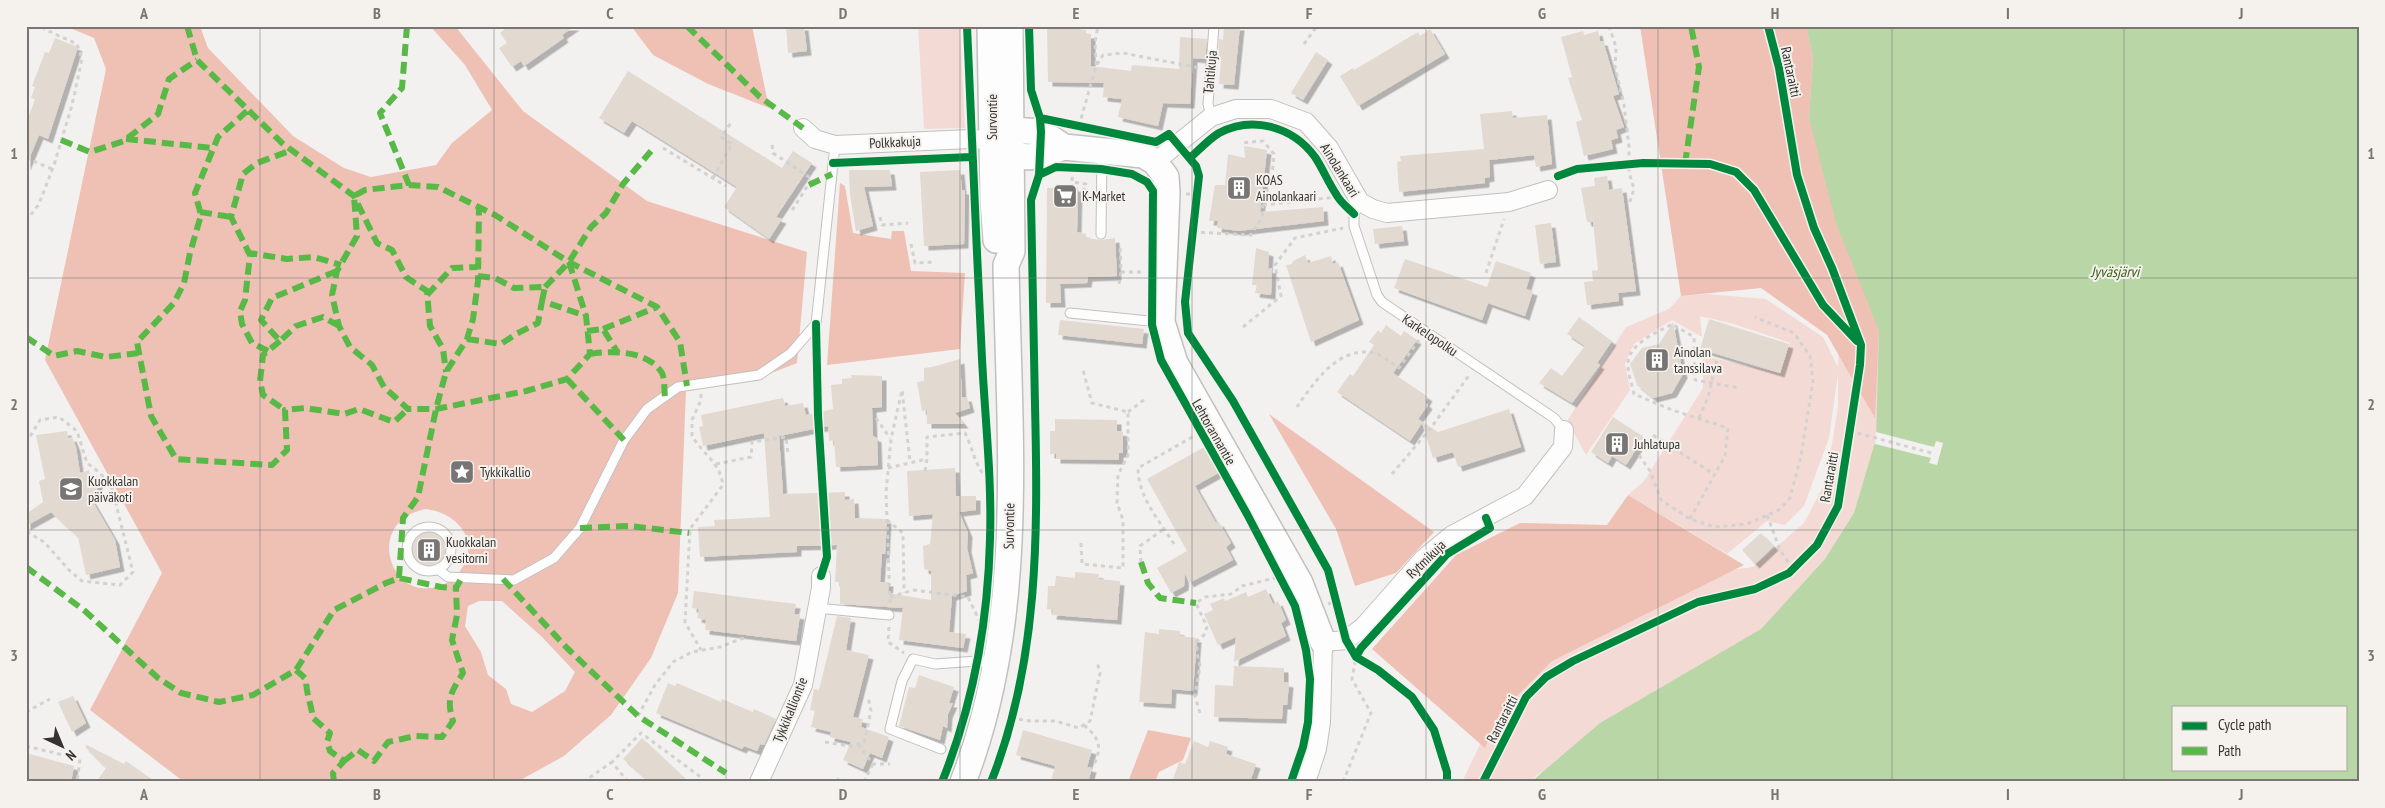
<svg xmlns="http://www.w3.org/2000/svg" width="2385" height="808" font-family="'PT Sans Narrow',sans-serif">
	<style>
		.green { fill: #f4dad4 }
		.forest { fill: #efc1b5; fill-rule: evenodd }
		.water { fill: #b9d6a6; fill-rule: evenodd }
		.pier { fill: #f3f1ef }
		.building { fill: #e2d9d1; filter: url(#shadow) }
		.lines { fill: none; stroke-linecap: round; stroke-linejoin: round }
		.lane-casing { stroke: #c2c0bf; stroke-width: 11 }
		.street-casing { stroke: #c2c0bf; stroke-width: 20 }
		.secondary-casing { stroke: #c2c0bf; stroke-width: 28 }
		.path { stroke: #d2d2d1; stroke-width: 3; stroke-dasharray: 4 4; stroke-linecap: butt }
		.lane { stroke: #fdfdfd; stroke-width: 9 }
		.street { stroke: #fdfdfd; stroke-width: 18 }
		.secondary { stroke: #fdfdfd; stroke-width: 25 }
		.quiet { stroke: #58b947; stroke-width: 6; stroke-dasharray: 12 6; stroke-linecap: butt }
		.cycleway-casing { stroke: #f5f2ed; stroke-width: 11 }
		.cycleway { stroke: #00873e; stroke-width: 8 }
		.grid { fill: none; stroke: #777674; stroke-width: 1; stroke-opacity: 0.55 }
		.labels { text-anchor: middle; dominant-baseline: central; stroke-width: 4; stroke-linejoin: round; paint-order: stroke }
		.street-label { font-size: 14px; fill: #343331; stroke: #f5f2ed }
		.poi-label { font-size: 14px; fill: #343331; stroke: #f5f2ed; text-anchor: start }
		.water-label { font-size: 15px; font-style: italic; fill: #39601b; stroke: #f5f2ed }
		.neatline { fill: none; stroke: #777674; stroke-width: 2 }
		.grid-label { font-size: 16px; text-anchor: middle; font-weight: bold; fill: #777674 }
	</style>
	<defs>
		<filter id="shadow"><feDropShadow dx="4.5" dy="4.5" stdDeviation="0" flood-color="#0004"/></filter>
	</defs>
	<rect width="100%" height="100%" fill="#f3f1ef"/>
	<path class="green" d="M918 26H960L965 128 924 129Z
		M1733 26H1856L1928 595 1537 775 1531 782H1462L1494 715 1523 672 1707 573 1753 567 1804 523 1826 481 1838 406V374L1829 438 1804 506 1785 525 1767 521 1727 554 1628 495 1644 481 1703 388V356L1781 373 1790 343 1734 324 1700 316 1702 337 1672 320 1634 344 1625 363 1630 390 1586 455 1567 421 1626 327 1669 309 1681 296 1707 294 1766 299 1823 337 1838 367 1839 335Z"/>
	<path class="forest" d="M65 26H200L208 48 293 136 344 168 371 177 436 165 452 143 492 110 465 65 430 26H455L523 111 647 201 807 252 797 363 751 381 686 391 678 593 651 658 611 715 564 756 517 782H184L90 710 162 573 45 360 106 69 94 38ZM426 509C458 513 481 541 460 571 454 580 446 584 436 587 389 600 364 521 426 509ZM479 601H502L542 637 575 672 565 691 532 712 511 704 506 689 488 675 481 652 465 626 468 606Z
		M631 26H752L769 108 708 84 653 55Z
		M1640 26H1806L1813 57 1809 118 1879 331 1875 418 1827 335 1761 288 1681 296Z
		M840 183 845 186 853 233 891 239 892 231H904L911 271 965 273 960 349 827 365Z
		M1269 414 1434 532 1396 573 1355 586 1336 529Z
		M1628 495 1744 565 1552 661 1500 713 1485 748 1372 649 1456 555 1520 523 1607 525Z
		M1148 730 1191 738 1183 760 1159 772 1155 782H1128Z"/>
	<path class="water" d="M1806 26H2359V782H1531L1600 723 1761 629 1825 559 1854 513 1876 439 1879 331 1836 223 1809 118 1813 57ZM2174 707H2346V769H2174Z"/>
	<path class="pier" d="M1876 432 1934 447 1936 441 1943 443 1937 465 1929 463 1931 458 1875 444Z"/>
	<path class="building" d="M509 26H575L562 35 564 38 524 66 521 61 512 67 499 48 507 43 500 33Z
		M786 26H804L807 51 788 53Z
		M1047 26H1078V29L1086 30V34H1091V66L1131 71 1132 65 1179 69 1180 37 1207 39 1205 59 1193 58 1190 104 1163 103 1158 126 1118 117 1122 99 1103 97 1104 83 1048 82Z
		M1224 26H1240L1234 85 1219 84 1221 60 1218 59 1219 39 1223 40Z
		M1430 29 1445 54 1358 106 1340 76 1353 68 1354 70 1418 32 1420 36Z
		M1583 31 1584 35 1598 31 1600 41H1603L1619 94 1613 96 1624 127 1616 130 1618 138 1611 140 1613 149 1584 156 1576 122 1582 120 1568 78 1572 77 1561 37Z
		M55 38 78 47 48 139 39 135 26 166V123L35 99 31 98 35 87 32 86 45 52 49 53Z
		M1316 52 1328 60 1303 100 1291 93Z
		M628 71 782 168 793 151 812 163 776 217 782 219 769 239 724 207 737 187 632 121 624 133 599 118Z
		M1512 111 1513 118 1547 115 1552 164 1536 167 1534 155 1489 160 1490 177 1485 178V183L1399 192 1397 162 1401 161 1400 156 1484 149 1480 114Z
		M1244 146 1267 150 1260 212 1323 207 1324 221 1239 231 1217 228 1218 221H1209L1215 185H1225L1228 154 1245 158Z
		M849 170H890L892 186 864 187 873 226 856 231 850 195Z
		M960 170 962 190H965L964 244 924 246 920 172Z
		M1607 176 1609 190 1622 188 1636 291 1618 293 1619 301 1587 305 1584 282 1593 281 1592 271 1598 270 1593 222H1587L1581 188 1595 186 1594 178Z
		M1078 187 1077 232 1086 234V238L1101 240 1115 238 1117 276 1088 277 1087 283 1060 284 1061 303H1046L1047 188Z
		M1551 223 1556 262 1540 264 1535 225Z
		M1402 226 1404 241 1375 244 1373 229Z
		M1256 248 1269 252 1268 269 1272 268 1271 295 1255 293 1257 285H1252Z
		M1305 255 1308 263 1331 256 1333 264 1338 262 1359 320 1311 342 1286 265 1292 264 1293 261Z
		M1405 259 1487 287 1496 261 1531 273 1526 289 1533 291 1525 316 1488 303 1482 320 1394 288Z
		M1579 317 1612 341 1597 363 1600 365 1572 403 1539 383 1551 368 1562 376 1585 346 1567 334Z
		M1709 319 1789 344 1780 373 1700 349Z
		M1060 320 1144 329 1142 344 1058 335Z
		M1673 322 1683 374 1672 393 1653 398 1637 385 1630 364 1642 348 1659 344Z
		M1386 325 1401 336 1404 331 1417 340 1393 373 1428 397 1425 402 1428 405 1418 419 1438 432 1509 409 1521 447 1458 467 1453 452 1433 458 1422 423 1410 441 1337 392 1350 374 1353 376 1374 345 1369 342 1378 330 1381 333Z
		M960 359 962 397H967L970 408 955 413 964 424H927V410L922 411 917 382 924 381V368L932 367Z
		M851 375 882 376V407L872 408 873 436 877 438 878 465 836 467 834 440 829 441 828 426 779 436 783 494 845 492V500L854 499 855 518 887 519 885 554H882L880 582H889L888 593 931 600V571L924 569 923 546 930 544 933 514 909 516 907 471 955 468 956 496H976V510L959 512 968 533 967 548 973 573 966 575 967 591 952 596 949 632 966 634 963 648 899 640 903 608 840 604V582H835L837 545 797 546V552L700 557 698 527 715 526 714 520 770 517 764 433 703 446 699 427 703 426 701 415 783 398 785 406 803 403 806 415 833 409 831 385 842 384V379L852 378Z
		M1613 417 1644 437 1626 465 1612 456 1608 463 1591 452Z
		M1055 419 1117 420V431L1123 432V453H1119V460L1056 459V454H1050V431H1055Z
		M67 431 68 438 72 437 76 447 80 473 89 470 90 474 96 475 99 480 97 488 99 492 90 497 115 540 120 567 86 575 78 537 51 512 26 526V514L43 502 39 481 45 479 36 435Z
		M1206 446 1220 472 1195 486 1216 523 1219 522 1231 543 1226 547 1233 560 1189 583 1185 573 1184 586 1171 593 1157 568 1187 551 1147 479Z
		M411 550a18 18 0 1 1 36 0a18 18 0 1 1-36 0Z
		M1761 533 1774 546 1755 564 1742 550Z
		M1075 572 1099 574 1098 579 1120 581 1117 620 1052 615 1053 610 1047 609 1048 586H1055L1056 576 1075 578Z
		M1266 589 1273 604 1278 601 1286 620 1281 623 1286 636 1234 662 1236 637 1218 645 1204 614 1213 610 1210 604 1224 598 1225 601 1246 592 1248 597Z
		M694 591 796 604 794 614 800 615 796 641 705 630 706 620 697 618 699 609 692 608Z
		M837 616 851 618 846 650 869 655 853 717 863 719 861 727 889 737 882 758 870 753 863 769 843 760 851 742 830 737 831 732 811 727 815 711 810 710 814 689 819 690Z
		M1159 629 1180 631V636L1197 638 1193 691 1172 689 1171 704 1139 702 1145 632 1159 634Z
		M1234 666 1284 668V682L1289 683 1287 705H1283L1282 719 1214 717 1215 685 1233 686Z
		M919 675 954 687 949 703H953L948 714 947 728 943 726 940 740 899 726 909 687 915 688Z
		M668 683 675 686 677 683 721 702 722 699 753 712 754 709 776 719 764 745 760 744 757 751 744 746 742 749 656 713Z
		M73 696 86 723 72 732 58 702Z
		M1023 730 1092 750 1087 767 1092 768 1088 782H1051L1055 766 1016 755Z
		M642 738 689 782H650L623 759Z
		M1194 741 1208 747 1210 741 1228 747 1226 754 1256 764 1250 782H1172L1179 762 1185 764Z
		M87 745 124 764 126 761 156 782H96L106 768 85 747Z
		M26 753 74 766 71 782H26Z"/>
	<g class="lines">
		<defs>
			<path id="lane" d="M1211 117 1208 104 1214 26
				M1360 202 1354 214V226L1377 295 1382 302 1554 418 1564 430
				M1101 234 1102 151
				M1070 313 1159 322
				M407 549a22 22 0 1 1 44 0a22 22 0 1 1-44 0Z
				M439 570 448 577 514 580 554 558 580 528 624 440 647 409 678 387 759 375 791 353 816 324 835 145
				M817 608 889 615
				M941 749 890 729 902 681 913 659 935 664 977 661 994 663"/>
			<path id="street" d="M803 128 815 139 835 145 971 139 992 140
				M1155 162 1211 117 1236 109H1271L1306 122 1329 148 1360 202 1373 209 1387 213 1509 202 1548 190
				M759 782 803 685 821 588V576
				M1306 782 1317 749 1321 722 1323 642 1346 640 1363 627 1423 559 1452 535 1525 496 1563 447 1564 430"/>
			<path id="secondary" d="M990 26 993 201 996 240
				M992 140 1011 130 1041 132 1064 147 1143 155 1155 162 1166 177 1167 193 1162 322 1175 363 1300 583 1323 642
				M1000 146C1021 164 1040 156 1064 147
				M963 782C1027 617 1009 438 1006 265L1012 251 1010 26"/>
		</defs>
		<use href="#lane" class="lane-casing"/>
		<use href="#street" class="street-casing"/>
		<use href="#secondary" class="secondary-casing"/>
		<path class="path" d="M895 26 896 28
			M1609 26 1616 47 1615 67 1624 105 1629 147V172L1634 189 1629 204
			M1304 44 1317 26
			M1096 65 1095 42 1098 26
			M1079 126 1096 66 1103 55 1123 53 1200 68
			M772 145 773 153 812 179 791 212
			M663 148 726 186
			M26 158 52 169
			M1073 169 1072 182 1086 184V189L1078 191
			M713 178 732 144 721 137 731 123
			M1186 194H1197
			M1263 205 1337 197
			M880 217 882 225 908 223
			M26 221 39 204 54 165 72 105 82 59 77 44 44 29
			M1193 232 1251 235 1262 218 1263 202 1272 177 1274 154 1263 141 1240 143
			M911 244 915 263 935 262
			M1121 272H1145
			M1486 273 1504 219
			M1119 284 1121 272 1120 246
			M1243 327 1281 296 1275 265 1295 238 1343 228
			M701 394V400L692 420V436C703 454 720 463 723 485L690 529 685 622 701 650
			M1297 407C1313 384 1335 350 1368 352 1380 353 1390 362 1399 368L1419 340
			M1128 412 1145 399
			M876 418 890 438
			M1699 418 1708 397 1717 359
			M1850 431 1935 454
			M1653 435 1715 475
			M26 443 40 420 59 417 77 431 87 463 100 473 112 488 133 572 120 585 82 581 69 570 44 542 26 531
			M1639 455 1650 471 1661 500 1690 519 1715 527 1747 524 1779 510 1790 498 1801 456 1813 381 1810 356 1794 333 1755 317
			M716 464 751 457 752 442 786 437 788 454
			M888 468 927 459
			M925 471 927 459V437L965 433C973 448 975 468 988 479
			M1392 474 1430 429 1470 374
			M1767 515 1780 550 1793 569
			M1690 519 1725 456 1728 428 1672 410 1634 394C1632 385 1627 371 1628 362 1630 343 1658 332 1672 324L1694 337 1695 380 1739 388
			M887 520 903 533 904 593
			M1081 543 1082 564 1123 568V520L1117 503 1118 475 1128 455V412L1092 403 1083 370
			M1174 544C1159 520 1138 497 1138 468L1194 436
			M1141 562 1140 546 1164 529
			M890 597 914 590 968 597 980 622
			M890 603 886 493 891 439 902 390 910 461
			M1328 604 1337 601
			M889 627 888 642 904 653
			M26 712 50 699
			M1200 713 1195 696 1200 666 1197 653V641L1204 635 1207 627 1196 603 1205 597 1231 594 1242 586 1275 578
			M638 716 655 685 673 662 692 652 720 647 746 637
			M1011 718 1030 721H1055L1079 728 1090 721 1100 673 1097 662
			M1084 725C1100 739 1102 746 1094 765
			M825 742 850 746 864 743 871 711 868 697
			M858 744 873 764H890
			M26 746 80 759 77 782
			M583 782 612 762
			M628 782 612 762 641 733 702 778 701 782
			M837 782 839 778 847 782
			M864 782 873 764
			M1343 782 1371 713 1352 679 1356 657"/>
		<use href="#lane" class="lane"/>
		<use href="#street" class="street"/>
		<use href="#secondary" class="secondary"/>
		<path class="quiet" d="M187 26 197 60 282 143 354 196 377 243 392 250 406 277 427 291 430 326 443 349 446 372
			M407 26 402 88 380 113 409 185
			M687 26 760 97 803 128
			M247 111 218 137 195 193 201 215 190 253 184 283 174 303 137 342 151 416 176 459 272 465 287 450 285 410 305 408 344 414 359 409 394 422 408 409
			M126 139 213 148
			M61 140 90 152 124 141 158 114 169 79 197 60
			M1685 164 1699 67 1691 26
			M809 185 832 174
			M200 212 231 217 233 221
			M247 250 249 253 287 259 314 257 341 265
			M569 262 586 316 590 354 567 379 526 391 436 409H408L384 387 372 365 350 347 339 326 332 295 337 271 357 236 354 196 365 190 409 185 438 187 495 215 569 262 657 307 680 342 687 386
			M337 271 272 298 261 320 280 341 296 326 323 317 339 326
			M478 276 495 278 514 288 545 287 542 301
			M545 287 569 262 591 227 606 213 623 184 651 151
			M427 295 452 268 477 267
			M603 329 657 307
			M587 331 603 329 618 353
			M26 337 54 356 77 351 106 357 139 353
			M467 339 501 344 516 334 538 323 542 301 586 316
			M280 341 263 355 260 381 263 395 285 410
			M268 351 252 343 242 324 240 311 245 300 250 255 231 217 243 174 257 163 292 150
			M590 354C613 350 649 351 662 373 665 379 664 390 665 397
			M567 379 624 440
			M580 528 630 526 689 533
			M1141 562 1148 583 1160 598 1196 603
			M26 567 85 611 158 678 181 693 219 702 253 695 296 670 334 610 386 583 399 578 441 587 456 588 461 579
			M399 578 403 518 418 497 436 409 446 372 467 339 473 319 478 281 479 208
			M503 579 567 648 638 716 726 773
			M296 670 306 679C306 693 311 704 313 718L330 733 327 742 330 751 344 761 333 773 334 782
			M344 761 358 750 374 761 388 742 415 736 442 737 453 721C446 699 451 692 463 673L452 640 457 615 456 588"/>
		<defs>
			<path id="cycleway" d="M1040 118 1156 142 1169 134 1196 166 1199 176 1185 302 1188 333 1233 401 1328 570 1346 640 1356 657 1378 670 1412 697 1434 730 1447 772V782
				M1190 158C1199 150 1209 139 1219 133 1253 115 1293 127 1315 157 1323 169 1328 182 1336 194 1340 202 1348 208 1354 214
				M833 163 971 157
				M1039 175 1056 167 1101 169 1132 174 1147 182 1153 191 1152 325 1161 360 1247 514 1295 606 1306 650 1310 679 1308 722 1303 747 1291 782
				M1558 176 1577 169 1643 163 1710 164 1736 172 1754 190 1823 305 1857 341
				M816 324 818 415 827 557 821 576
				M1356 657 1361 648 1447 554 1490 528 1486 518
				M942 782C973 705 988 621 990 539 992 479 985 418 982 359 977 248 971 137 967 26
				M991 782C1039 662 1038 532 1035 405 1034 336 1032 268 1031 200L1039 175 1041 132 1040 118 1031 90 1029 26
				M1483 782 1526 697 1546 677 1573 661 1698 602 1755 589 1789 573 1817 545 1838 506 1860 365 1861 345 1832 268 1814 228 1797 175 1779 68 1768 26"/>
		</defs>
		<use href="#cycleway" class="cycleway-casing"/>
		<use href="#cycleway" class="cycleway"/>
	</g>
	<path class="grid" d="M260 26V782M494 26V782M726 26V782M960 26V782M1192 26V782M1426 26V782M1658 26V782M1892 26V782M2124 26V782M26 278H2359M26 530H2359"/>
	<defs>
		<symbol id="building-square" viewBox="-11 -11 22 22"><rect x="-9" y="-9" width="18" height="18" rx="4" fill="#777674" stroke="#f5f2ed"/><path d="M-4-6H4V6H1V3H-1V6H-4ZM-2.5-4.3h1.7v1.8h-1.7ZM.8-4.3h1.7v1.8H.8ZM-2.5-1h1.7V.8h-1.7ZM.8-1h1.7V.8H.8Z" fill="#fff"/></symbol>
		<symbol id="supermarket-square" viewBox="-11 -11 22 22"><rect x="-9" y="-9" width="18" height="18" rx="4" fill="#777674" stroke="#f5f2ed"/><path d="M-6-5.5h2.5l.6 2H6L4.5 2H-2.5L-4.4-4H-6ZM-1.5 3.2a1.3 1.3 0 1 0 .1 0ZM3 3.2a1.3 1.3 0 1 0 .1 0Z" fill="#fff"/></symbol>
		<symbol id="sight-square" viewBox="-11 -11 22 22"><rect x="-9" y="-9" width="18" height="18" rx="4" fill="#777674" stroke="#f5f2ed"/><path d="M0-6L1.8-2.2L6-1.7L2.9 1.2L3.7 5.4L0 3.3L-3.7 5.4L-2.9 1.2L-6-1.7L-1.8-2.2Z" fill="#fff"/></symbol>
		<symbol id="school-square" viewBox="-11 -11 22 22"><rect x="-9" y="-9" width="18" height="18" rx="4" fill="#777674" stroke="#f5f2ed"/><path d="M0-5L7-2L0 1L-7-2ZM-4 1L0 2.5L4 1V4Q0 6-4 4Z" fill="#fff"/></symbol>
	</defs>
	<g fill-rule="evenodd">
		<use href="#building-square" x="1225" y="174" width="28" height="28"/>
		<use href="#supermarket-square" x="1051" y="182" width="28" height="28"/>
		<use href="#building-square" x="1643" y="346" width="28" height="28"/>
		<use href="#building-square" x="1603" y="430" width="28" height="28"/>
		<use href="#sight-square" x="448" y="458" width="28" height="28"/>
		<use href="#school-square" x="57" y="475" width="28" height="28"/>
		<use href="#building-square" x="415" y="536" width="28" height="28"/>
	</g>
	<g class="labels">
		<g class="street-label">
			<text transform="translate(1210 72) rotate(-85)">Tahtikuja</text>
			<text transform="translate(1791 72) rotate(78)">Rantaraitti</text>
			<text transform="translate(992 117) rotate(-90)">Survontie</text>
			<text transform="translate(895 142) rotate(-3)">Polkkakuja</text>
			<text transform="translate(1340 170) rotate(58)">Ainolankaari</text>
			<text transform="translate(1430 335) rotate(34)">Karkelopolku</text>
			<text transform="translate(1214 432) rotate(60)">Lehtorannantie</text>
			<text transform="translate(1829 477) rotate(-80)">Rantaraitti</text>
			<text transform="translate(1009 526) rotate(-89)">Survontie</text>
			<text transform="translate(1426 559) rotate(-44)">Rytmikuja</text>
			<text transform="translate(790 710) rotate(-68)">Tykkikalliontie</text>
			<text transform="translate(1502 719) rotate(-63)">Rantaraitti</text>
		</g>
		<g class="poi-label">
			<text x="1256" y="180">KOAS<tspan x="1256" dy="16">Ainolankaari</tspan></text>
			<text x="1082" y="196">K-Market</text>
			<text x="1674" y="352">Ainolan<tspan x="1674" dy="16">tanssilava</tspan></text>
			<text x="1634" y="444">Juhlatupa</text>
			<text x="480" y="472">Tykkikallio</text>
			<text x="88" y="481">Kuokkalan<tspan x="88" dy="16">päiväkoti</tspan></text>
			<text x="446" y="542">Kuokkalan<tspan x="446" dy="16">vesitorni</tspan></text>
		</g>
		<g class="water-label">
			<text x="2115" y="271">Jyväsjärvi</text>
		</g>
	</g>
	<rect width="2385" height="808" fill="none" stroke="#f5f2ed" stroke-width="55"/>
	<rect x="2172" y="706" width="175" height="65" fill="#f5f2ed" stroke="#a8a6a2"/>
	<rect x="2182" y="722" width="25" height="8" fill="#00873e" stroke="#a8a6a2"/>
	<text x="2218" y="730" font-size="15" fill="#343331">Cycle path</text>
	<rect x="2182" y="747" width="25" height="8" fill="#58b947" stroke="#a8a6a2"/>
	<text x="2218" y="756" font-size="15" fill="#343331">Path</text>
	<g transform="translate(62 746) rotate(136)" stroke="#f5f2ed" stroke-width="4" paint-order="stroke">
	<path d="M0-4L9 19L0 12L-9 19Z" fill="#343331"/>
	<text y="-8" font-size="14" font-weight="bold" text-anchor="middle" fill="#343331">N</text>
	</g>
	<rect x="28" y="28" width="2330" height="752" class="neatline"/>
	<g class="grid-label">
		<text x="144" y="19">A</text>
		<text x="377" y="19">B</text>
		<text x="610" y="19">C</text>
		<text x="843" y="19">D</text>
		<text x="1076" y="19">E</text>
		<text x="1309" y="19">F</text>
		<text x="1542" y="19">G</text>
		<text x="1775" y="19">H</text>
		<text x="2008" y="19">I</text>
		<text x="2241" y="19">J</text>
		<text x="14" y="159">1</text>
		<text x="2371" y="159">1</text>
		<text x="14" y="410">2</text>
		<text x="2371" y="410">2</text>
		<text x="14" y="661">3</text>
		<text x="2371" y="661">3</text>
		<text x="144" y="800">A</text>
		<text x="377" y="800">B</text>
		<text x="610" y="800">C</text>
		<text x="843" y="800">D</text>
		<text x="1076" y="800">E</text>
		<text x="1309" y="800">F</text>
		<text x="1542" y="800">G</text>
		<text x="1775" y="800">H</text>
		<text x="2008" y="800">I</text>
		<text x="2241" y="800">J</text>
	</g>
</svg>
